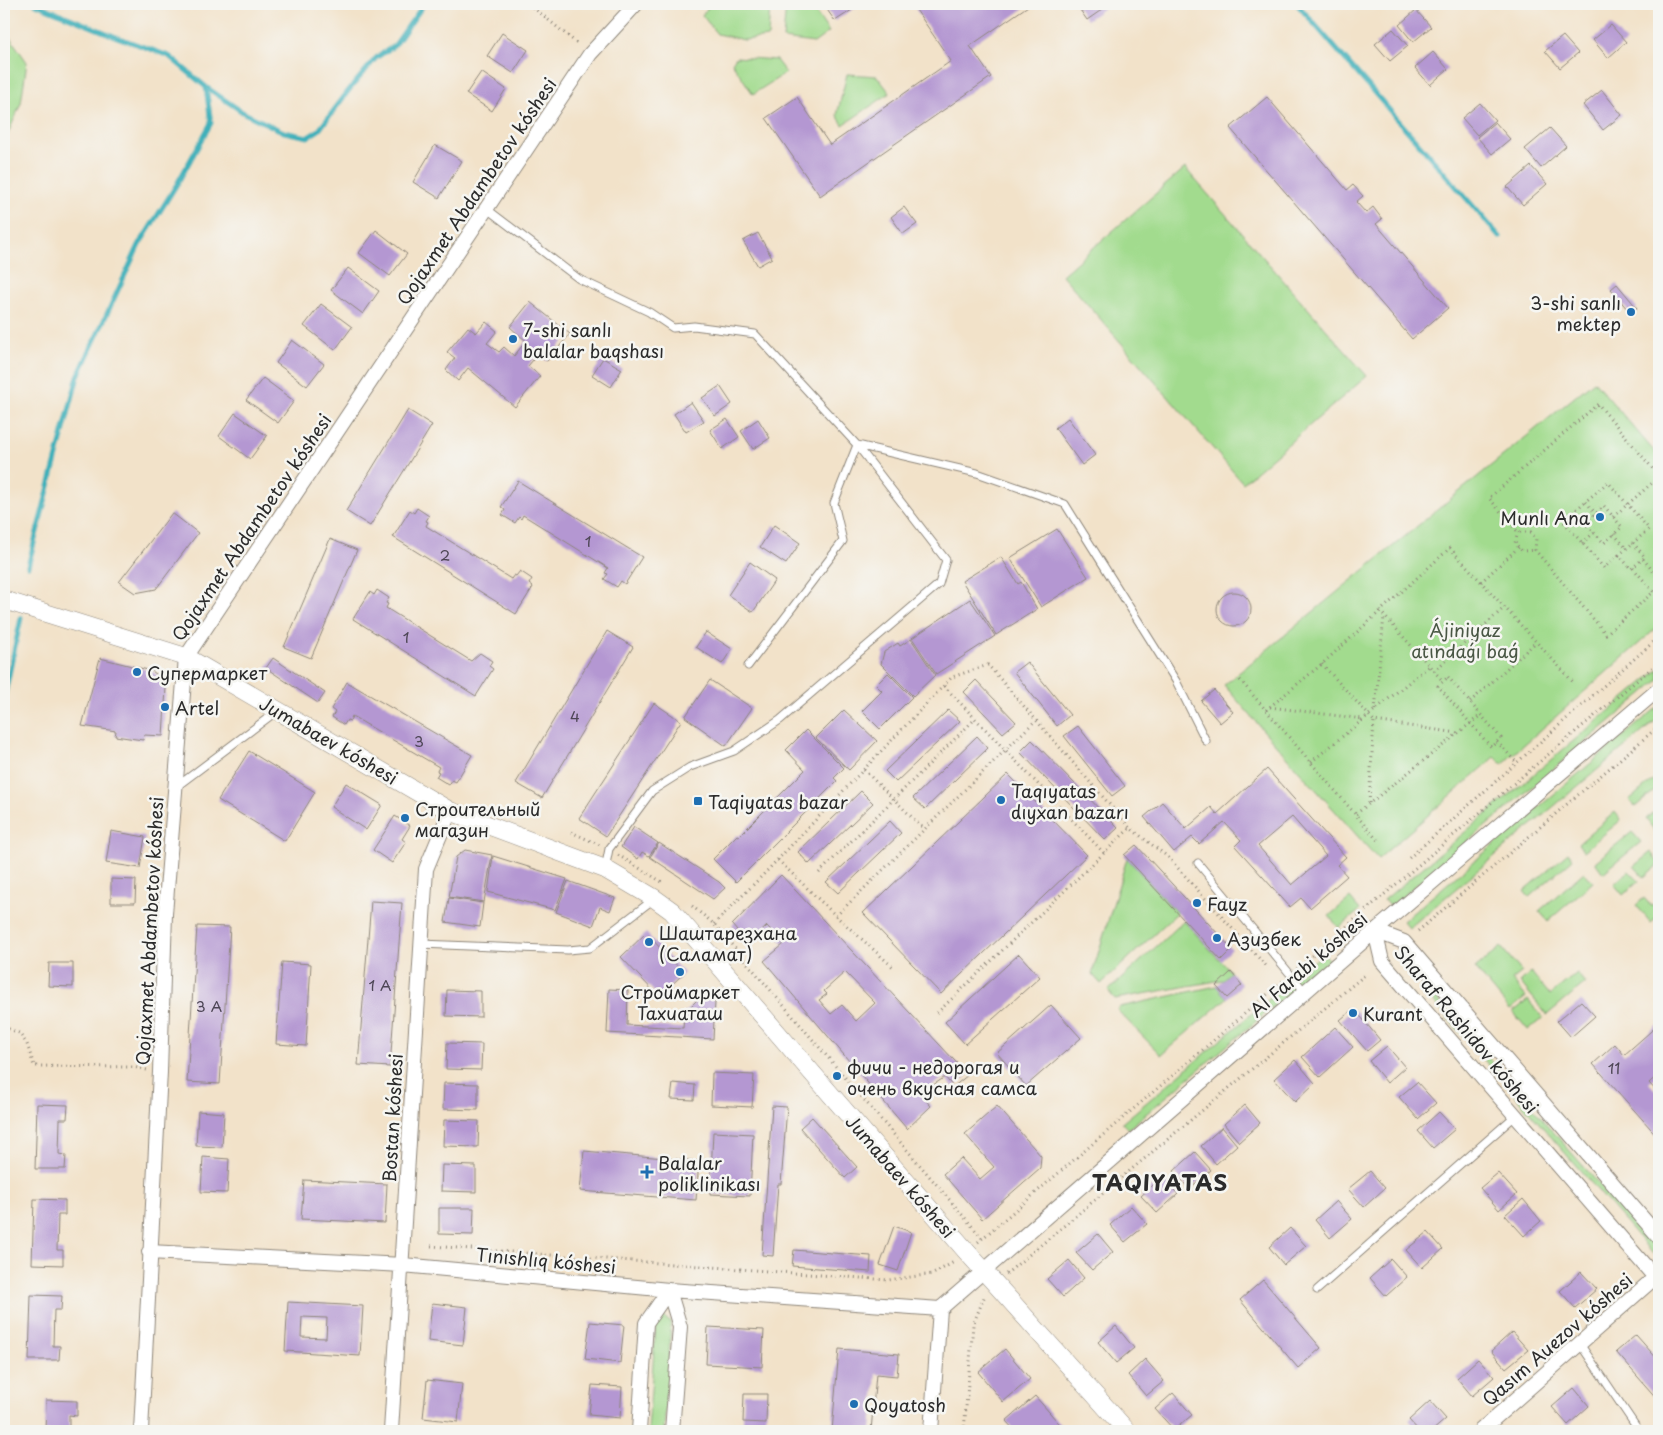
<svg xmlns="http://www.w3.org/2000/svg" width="1663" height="1435" font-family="'Playpen Sans',sans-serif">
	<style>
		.green { fill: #a2db8e; stroke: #66835c }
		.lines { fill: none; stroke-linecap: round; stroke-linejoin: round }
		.stream { stroke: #40b0ba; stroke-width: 5 }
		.building { fill: #b497d2; fill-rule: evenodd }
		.service-casing { stroke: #8e867a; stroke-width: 9 }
		.minor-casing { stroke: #8e867a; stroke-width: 16 }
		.tertiary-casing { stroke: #8e867a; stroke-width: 19 }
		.path { stroke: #8e867a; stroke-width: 3; stroke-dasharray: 1 4; stroke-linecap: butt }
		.service { stroke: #fff; stroke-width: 7 }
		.minor { stroke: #fff; stroke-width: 14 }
		.tertiary { stroke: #fff; stroke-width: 18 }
		.poi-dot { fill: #1f6fb2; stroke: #f6f6f2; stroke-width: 2 }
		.labels { text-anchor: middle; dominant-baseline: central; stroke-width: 5; stroke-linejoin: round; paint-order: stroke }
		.number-label { font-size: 15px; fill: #4d4655 }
		.street-label { font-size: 18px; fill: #2b2b2b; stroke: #f6f6f2 }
		.poi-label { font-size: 18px; fill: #2b2b2b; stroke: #f6f6f2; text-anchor: start }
		.park-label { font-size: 18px; fill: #495744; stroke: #f6f6f2 }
		.district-label { font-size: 22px; font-weight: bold; letter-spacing: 1px; fill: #2b2b2b; stroke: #f6f6f2 }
	</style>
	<rect width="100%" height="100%" fill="#f6f6f2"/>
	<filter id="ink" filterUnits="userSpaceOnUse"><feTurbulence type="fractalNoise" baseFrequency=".02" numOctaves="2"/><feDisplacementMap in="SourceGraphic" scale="10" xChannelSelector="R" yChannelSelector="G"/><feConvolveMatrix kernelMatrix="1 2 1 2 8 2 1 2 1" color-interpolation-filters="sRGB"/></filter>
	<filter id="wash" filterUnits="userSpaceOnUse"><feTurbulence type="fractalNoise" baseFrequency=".0096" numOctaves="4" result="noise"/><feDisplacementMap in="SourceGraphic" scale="20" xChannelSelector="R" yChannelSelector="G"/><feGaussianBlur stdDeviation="1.12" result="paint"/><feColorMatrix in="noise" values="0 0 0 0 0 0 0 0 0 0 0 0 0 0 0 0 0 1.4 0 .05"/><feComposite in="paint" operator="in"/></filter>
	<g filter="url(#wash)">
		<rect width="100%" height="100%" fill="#f2e2c9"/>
		<path class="green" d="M711 4H770L768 37 744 40 717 34 702 15Z
			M786 4H810L829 32 814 43 783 39Z
			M4 34 9 36 27 62 21 103 4 143Z
			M736 57 776 60 786 73 753 94 732 63Z
			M847 74 877 76 890 93 843 125 837 115Z
			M1185 168 1367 376 1243 483 1062 275Z
			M1594 381 1659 457V626L1502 764 1495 757 1378 859 1284 754 1224 685Z
			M1659 669V680L1390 907 1384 900Z
			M1659 706V718L1409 928 1403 921Z
			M1659 775V787L1635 807 1629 800Z
			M1659 808V834L1658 835 1646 819Z
			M1615 812 1621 820 1584 851 1578 844Z
			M1632 832 1641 842 1603 873 1595 862Z
			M1651 852 1659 864 1644 877 1634 866Z
			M1568 853 1573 859 1529 897 1524 891Z
			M1127 858 1177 913 1101 984 1092 974Z
			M1629 871 1639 881 1623 895 1614 884Z
			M1584 872 1593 882 1548 921 1539 911Z
			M1350 898 1360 910 1339 928 1329 916Z
			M1644 898 1651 906 1658 901 1659 902V916L1651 923 1636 905Z
			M1184 921 1231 972 1222 980 1115 999 1108 991Z
			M1501 947 1522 972 1512 980 1526 997 1510 1010 1475 968Z
			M1324 953 1329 960 1128 1129 1122 1123Z
			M1531 972 1550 995 1577 973 1585 983 1547 1015 1520 982Z
			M1216 986 1227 998 1161 1055 1117 1010 1120 1007Z
			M1434 996 1657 1250 1653 1254 1431 999Z
			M1528 1000 1543 1018 1528 1030 1513 1012Z
			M664 1317 671 1323 664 1431H648L656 1322Z"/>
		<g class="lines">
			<path class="stream" d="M1297 4 1500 237
				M206 87 244 113 284 132 308 137 319 130 349 90 376 58 395 45 424 4
				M28 566 78 376 139 245 177 184 211 123 206 87 169 56 114 36 36 4
				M4 698 21 618"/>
		</g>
		<g id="blocks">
			<path class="building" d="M823 4H861L835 21Z
				M912 4H1027L1028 6 970 46 991 77 820 196 766 118 797 97 830 145 951 61Z
				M1076 4H1110L1087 20Z
				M1416 10 1431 27 1413 42 1399 25Z
				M1611 25 1626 42 1608 58 1593 40Z
				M1393 29 1408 46 1390 61 1375 44Z
				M502 33 528 50 513 73 487 56Z
				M1563 36 1578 53 1560 68 1545 51Z
				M1433 52 1448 69 1430 85 1415 68Z
				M481 72 506 89 492 111 466 94Z
				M1602 90 1622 115 1603 130 1583 105Z
				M1267 97 1347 190 1353 185 1363 196 1356 202 1366 213 1373 207 1382 219 1376 224 1448 308 1412 339 1230 128Z
				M1480 103 1495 120 1477 135 1462 118Z
				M1495 122 1510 139 1492 154 1477 137Z
				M1550 128 1566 146 1541 168 1525 149Z
				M435 145 462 161 439 198 413 182Z
				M1531 166 1547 184 1523 205 1507 187Z
				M904 207 917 224 903 234 891 217Z
				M376 230 407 254 390 276 359 253Z
				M758 233 772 258 758 266 743 241Z
				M348 268 379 291 363 314 331 290Z
				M1617 284 1637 308 1631 314 1611 289Z
				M530 302 570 334 547 361 538 354 528 366 540 376 515 407 468 368 458 381 446 370 455 358 447 352 468 327 476 333 486 322 497 331 487 343 499 352 504 347 514 356 526 341 510 327Z
				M321 304 352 327 335 350 304 326Z
				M292 340 324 364 307 386 276 363Z
				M603 358 622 369 611 387 592 375Z
				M263 378 294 401 278 423 246 400Z
				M720 386 732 404 715 416 702 398Z
				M691 402 704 421 686 432 674 414Z
				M408 410 432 425 370 526 346 511Z
				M235 413 267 436 250 459 219 436Z
				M1068 418 1095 455 1082 465 1055 428Z
				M727 419 739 437 722 449 710 430Z
				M758 419 770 438 753 449 741 431Z
				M518 481 642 557 625 584 621 581 617 587 604 579 608 574 605 573 608 568 523 515 521 519 519 517 515 523 502 515 505 510 501 507Z
				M417 508 429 516 426 521 428 522 426 526 511 579 514 575 516 576 520 571 532 579 529 584 533 587 516 614 393 537 410 510 414 513Z
				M172 513 198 533 156 589 135 593 119 582Z
				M774 525 800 543 786 564 760 547Z
				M1057 529 1088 577 1041 607 1010 558Z
				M330 539 357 550 311 658 284 647Z
				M1001 557 1018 584 1021 582 1037 609 996 635 962 581Z
				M750 562 775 580 753 612 728 595Z
				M377 590 389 598 386 603 388 604 386 608 471 661 480 653 492 661 489 666 493 669 476 696 353 619 370 592 374 595Z
				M1217 609a17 17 0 1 1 34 0a17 17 0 1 1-34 0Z
				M970 599 995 636 936 674 912 638Z
				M607 631 633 647 542 798 516 783Z
				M706 632 732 649 722 664 696 647Z
				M911 639 935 675 913 696 881 664 884 652 898 643 900 646Z
				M100 658 152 671 161 678 166 688 163 736 144 735 143 740 115 736 116 731 82 726Z
				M273 658 325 693 318 703 266 668Z
				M1027 662 1070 715 1057 726 1014 672Z
				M888 673 912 697 880 729 862 711 882 691 876 685Z
				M710 680 752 708 726 746 685 717Z
				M976 680 1016 722 1003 733 964 692Z
				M347 682 472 755 456 782 452 780 449 785 436 777 439 772 437 771 439 767 352 716 350 721 347 720 344 725 332 717 335 712 331 709Z
				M1214 690 1233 712 1220 723 1201 701Z
				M654 703 681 721 606 836 579 818Z
				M844 710 877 741 849 770 816 738Z
				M948 710 960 721 896 782 885 771Z
				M1078 726 1125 786 1112 796 1064 736Z
				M806 730 844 768 834 778 837 781 736 882 713 859 737 835 739 836 805 770 786 750Z
				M977 736 988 748 925 809 913 798Z
				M1032 740 1118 828 1105 840 1020 752Z
				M249 751 315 792 285 841 218 800Z
				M1267 769 1346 857 1337 865 1347 876 1310 908 1301 898 1290 907 1235 846 1241 840 1224 822 1199 844 1192 837 1174 852 1144 817 1162 802 1186 829 1211 807 1217 814ZM1292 817 1326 856 1292 885 1258 846Z
				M1008 774 1087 855 941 994 863 913Z
				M346 783 382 805 366 830 331 807Z
				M861 791 873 803 809 864 798 852Z
				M395 816 410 826 402 839 406 842 392 863 373 850Z
				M890 821 901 833 838 893 826 882Z
				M634 827 658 843 649 856 642 852 638 859 621 847Z
				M111 831 145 837 140 868 106 863Z
				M659 843 719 882 725 888 713 899 650 857Z
				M1136 845 1232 949 1221 960 1124 855Z
				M465 850 492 855 484 902 449 897 456 857Z
				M493 856 567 879 555 910 488 892Z
				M781 875 968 1075 953 1087 945 1077 920 1094 931 1106 907 1129 764 961 784 944 767 926 748 944 732 925ZM845 972 875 1003 856 1021 842 1005 831 1014 819 1000 827 994 824 991Z
				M111 879 136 880 135 903H111Z
				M568 881 615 898 610 911 600 907 593 926 556 912Z
				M449 898 483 903 480 927 445 922Z
				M371 901 402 903 390 1067 358 1065Z
				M197 926 230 927 220 1084 187 1082Z
				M646 933 684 973 659 997 621 957Z
				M1019 954 1040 977 965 1044 945 1022Z
				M282 962 311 964 306 1046 276 1044Z
				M49 963H73V987L48 986Z
				M1231 972 1242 985 1227 998 1216 986Z
				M609 989 628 990 627 1025 683 1028 684 1013 705 992 715 1002 713 1039 607 1033Z
				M447 990 481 991V1017L446 1016Z
				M1581 1001 1595 1016 1571 1037 1557 1021Z
				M1051 1005 1081 1038 1026 1086 997 1053Z
				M1352 1010 1356 1011 1380 1040 1367 1051 1340 1020Z
				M1659 1024V1074L1649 1083 1659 1094V1138L1593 1064 1615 1044 1624 1055Z
				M1335 1027 1353 1047 1320 1077 1302 1057Z
				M447 1043 482 1044 481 1070 446 1069Z
				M1387 1046 1405 1067 1387 1083 1369 1061Z
				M1295 1060 1315 1083 1295 1102 1274 1079Z
				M712 1073 754 1075 752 1107 711 1105Z
				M1417 1082 1436 1103 1418 1119 1399 1097Z
				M444 1083 478 1084V1110L443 1109Z
				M673 1083 695 1085 694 1100 671 1099Z
				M37 1104 68 1105 67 1119H60L59 1154 66 1155 65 1169H35Z
				M1245 1105 1260 1123 1239 1142 1224 1124Z
				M772 1106 787 1107 781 1184H778L773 1256 762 1255Z
				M997 1106 1041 1156 1040 1168 982 1219 943 1174 961 1158 980 1179 994 1167 965 1134Z
				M198 1111 224 1113 222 1147 196 1146Z
				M1439 1112 1455 1129 1433 1148 1418 1131Z
				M812 1117 857 1167 845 1178 800 1128Z
				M444 1120 479 1121 478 1147 443 1146Z
				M1222 1127 1237 1145 1216 1164 1201 1146Z
				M713 1132 753 1134 750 1196 710 1194Z
				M584 1151 699 1161 696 1200 580 1191Z
				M1195 1152 1211 1170 1189 1189 1174 1171Z
				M203 1157 229 1159 227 1193 201 1192Z
				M442 1165 476 1166V1192L441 1191Z
				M1370 1171 1385 1188 1364 1207 1348 1189Z
				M1498 1173 1517 1194 1499 1210 1480 1188Z
				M1162 1177 1178 1194 1157 1213 1141 1196Z
				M304 1180 387 1184 385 1223 301 1219Z
				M34 1199 65 1200V1215H58L57 1250H63V1265L32 1264Z
				M1523 1199 1541 1221 1524 1236 1505 1215Z
				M1336 1201 1352 1219 1330 1238 1315 1220Z
				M1131 1206 1147 1224 1125 1242 1110 1225Z
				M439 1208H474L473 1235 439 1234Z
				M894 1226 911 1232 898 1271 880 1265Z
				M1290 1228 1306 1246 1284 1265 1269 1247Z
				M1428 1232 1443 1249 1422 1268 1406 1250Z
				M1098 1234 1113 1252 1092 1270 1076 1253Z
				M794 1250 871 1256 870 1272 792 1266Z
				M1391 1259 1407 1277 1386 1296 1370 1278Z
				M1069 1260 1084 1278 1063 1297 1047 1279Z
				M1581 1272 1597 1289 1575 1308 1560 1291Z
				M1263 1280 1321 1348 1298 1368 1240 1300Z
				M31 1295 62 1296 61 1310H54L53 1346H60L59 1360H29Z
				M288 1302 363 1306 360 1356 285 1351ZM302 1317 327 1318 326 1338 301 1337Z
				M432 1303 467 1307 463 1345 428 1341Z
				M590 1322 624 1325 620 1363 585 1359Z
				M1116 1326 1134 1348 1116 1363 1098 1342Z
				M708 1327 764 1330 762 1367 706 1364Z
				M1512 1332 1528 1350 1506 1368 1491 1351Z
				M1636 1335 1659 1361V1401L1616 1352Z
				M839 1349 899 1354 897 1376 876 1374 871 1431H832Z
				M1005 1349 1030 1379 1003 1402 978 1372Z
				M1145 1359 1164 1381 1146 1396 1128 1375Z
				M1478 1359 1494 1377 1472 1396 1457 1378Z
				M427 1380 462 1384 458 1422 423 1418Z
				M592 1385 622 1387 620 1418 589 1415Z
				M1574 1388 1589 1406 1568 1425 1552 1407Z
				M1173 1393 1192 1415 1174 1430 1155 1409Z
				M744 1394H767L766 1423 743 1422Z
				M1035 1396 1064 1429 1061 1431H1015L1006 1421Z
				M46 1400 77 1401V1416L69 1415V1431H45Z
				M1430 1401 1446 1419 1432 1431H1419L1409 1420Z
				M424 1428 439 1430V1431H424Z"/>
		</g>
	</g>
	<g filter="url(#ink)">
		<use href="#blocks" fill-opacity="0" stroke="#8e867a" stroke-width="1"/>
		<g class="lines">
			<defs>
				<path id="service" d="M487 209 579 279 649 312 673 328 694 326 755 334 857 445 946 560 939 584 780 720 734 751 690 767 652 791 609 849 605 869
					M748 666 843 541 834 503 857 445 977 473 1065 504 1176 681 1206 741
					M176 787 277 711
					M1198 863 1305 992
					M421 944 568 950 590 948 654 899
					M1317 1290 1515 1116
					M1580 1344 1639 1431"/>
				<path id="minor" d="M1375 931 1382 961 1659 1282
					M1375 931 1404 942 1659 1237
					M149 1252 403 1265 669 1290 940 1309
					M669 1290 680 1327 672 1431
					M940 1309 1375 931 1659 689
					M141 1431 160 1072 165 914 186 657 590 54 636 4
					M391 1431 426 869 450 811
					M639 1431 646 1323 669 1290
					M931 1431 940 1309
					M1480 1431 1659 1274"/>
				<path id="tertiary" d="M4 600 186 657 450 811 605 869 654 898 672 911 967 1252 1127 1431"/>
			</defs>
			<use href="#service" class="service-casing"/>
			<use href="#minor" class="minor-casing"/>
			<use href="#tertiary" class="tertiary-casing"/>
			<path class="path" d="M75 4 85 8 109 4
				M529 4 579 45
				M1659 476 1598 404 1489 498 1518 532H1531L1536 539 1535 550 1606 634 1659 587
				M1586 502 1596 514
				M1604 506 1622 527 1604 543 1585 523Z
				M1613 517 1659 477
				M1518 532 1515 543 1522 551 1535 550
				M1614 534 1626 548
				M1582 543 1594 533
				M1633 543 1645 557 1631 569 1619 555Z
				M1619 555 1604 568 1563 521 1608 482 1649 529 1633 543
				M1643 559 1659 578
				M1633 568 1659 598
				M1481 582 1519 547
				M1380 611 1443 681
				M1322 664 1374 721 1458 733
				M1434 671 1505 607
				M1448 677 1501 738 1491 747 1438 686Z
				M1240 680 1380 843
				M944 686 1104 853
				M1470 702 1536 642
				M1270 707 1363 719
				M1266 710 1322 664 1450 548 1574 683
				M1375 710 1384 616
				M1497 742 1517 763
				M1311 762 1429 666
				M864 770 924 829
				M1369 803 1374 721
				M1356 814 1481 715
				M571 832 600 845
				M618 855 662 882
				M1409 858 1659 637
				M778 860 836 916 893 967
				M819 873 975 719
				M692 906 714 924 983 1239
				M836 916 1036 720
				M714 924 762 876 952 677 988 665 1130 828 1168 857 1267 967
				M1418 931 1659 726
				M1297 969 1525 774 1659 662
				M937 1013 1130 828
				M4 1027 19 1033 27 1044 34 1066 133 1067 147 1070
				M978 1242 1283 981
				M431 1246 888 1280 933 1274 954 1262
				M1006 1274 1366 974
				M964 1431 973 1325 985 1295"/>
			<use href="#service" class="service"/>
			<use href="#minor" class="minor"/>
			<use href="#tertiary" class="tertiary"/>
		</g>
	</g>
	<g class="poi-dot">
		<circle cx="1631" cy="312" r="5"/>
		<circle cx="513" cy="339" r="5"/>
		<circle cx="1600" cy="517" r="5"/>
		<circle cx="137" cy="672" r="5"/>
		<circle cx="165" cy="707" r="5"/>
		<circle cx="1001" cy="800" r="5"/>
		<rect x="693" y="796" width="10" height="10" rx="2.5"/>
		<circle cx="405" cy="818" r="5"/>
		<circle cx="1197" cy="903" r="5"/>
		<circle cx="1217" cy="938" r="5"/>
		<circle cx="649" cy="942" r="5"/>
		<circle cx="680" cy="972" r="5"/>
		<circle cx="1353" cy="1013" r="5"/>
		<circle cx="837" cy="1076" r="5"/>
		<path d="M644.5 1164.5h5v5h5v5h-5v5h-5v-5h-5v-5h5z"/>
		<circle cx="854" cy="1404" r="5"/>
	</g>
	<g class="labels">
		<g class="number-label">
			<text x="588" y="540">1</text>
			<text x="445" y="554">2</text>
			<text x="406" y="636">1</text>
			<text x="575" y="715">4</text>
			<text x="419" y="740">3</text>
			<text x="380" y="984">1 А</text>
			<text x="209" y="1005">3 А</text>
			<text x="1614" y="1067">11</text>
		</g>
		<g class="street-label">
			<text transform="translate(476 191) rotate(-56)">Qojaxmet Abdambetov kóshesi</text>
			<text transform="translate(251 527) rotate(-56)">Qojaxmet Abdambetov kóshesi</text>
			<text transform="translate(329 740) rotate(30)">Jumabaev kóshesi</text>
			<text transform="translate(149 931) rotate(-87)">Qojaxmet Abdambetov kóshesi</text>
			<text transform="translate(1308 964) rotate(-41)">Al Farabi kóshesi</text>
			<text transform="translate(1467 1029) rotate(50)">Sharaf Rashidov kóshesi</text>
			<text transform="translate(392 1118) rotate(-87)">Bostan kóshesi</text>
			<text transform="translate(901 1176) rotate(49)">Jumabaev kóshesi</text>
			<text transform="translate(546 1260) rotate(5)">Tınıshlıq kóshesi</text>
			<text transform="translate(1557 1339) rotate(-41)">Qasım Auezov kóshesi</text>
		</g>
		<g class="poi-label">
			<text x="1621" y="302" text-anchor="end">3-shi sanlı<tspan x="1621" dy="21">mektep</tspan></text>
			<text x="523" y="329">7-shi sanlı<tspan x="523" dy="21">balalar baqshası</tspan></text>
			<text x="1590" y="517" text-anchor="end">Munlı Ana</text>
			<text x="147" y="672">Супермаркет</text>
			<text x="175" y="707">Artel</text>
			<text x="1011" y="790">Taqıyatas<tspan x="1011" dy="21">dıyxan bazarı</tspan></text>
			<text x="708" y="801">Taqiyatas bazar</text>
			<text x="415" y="808">Строительный<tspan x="415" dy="21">магазин</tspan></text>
			<text x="1207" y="903">Fayz</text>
			<text x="659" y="932">Шаштарезхана<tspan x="659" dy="21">(Саламат)</tspan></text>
			<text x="1227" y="938">Азизбек</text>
			<text x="680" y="991" text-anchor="middle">Строймаркет<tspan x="680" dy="21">Тахиаташ</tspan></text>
			<text x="1363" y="1013">Kurant</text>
			<text x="847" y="1066">фичи - недорогая и<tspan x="847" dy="21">очень вкусная самса</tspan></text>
			<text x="658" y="1162">Balalar<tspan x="658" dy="21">poliklinikası</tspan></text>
			<text x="864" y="1404">Qoyatosh</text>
		</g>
		<g class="park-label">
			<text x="1465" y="629">Ájiniyaz<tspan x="1465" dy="21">atındaǵı baǵ</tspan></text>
		</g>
		<g class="district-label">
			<text x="1160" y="1181">TAQIYATAS</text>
		</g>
	</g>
	<rect width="1663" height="1435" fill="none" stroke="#f6f6f2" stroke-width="20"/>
</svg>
